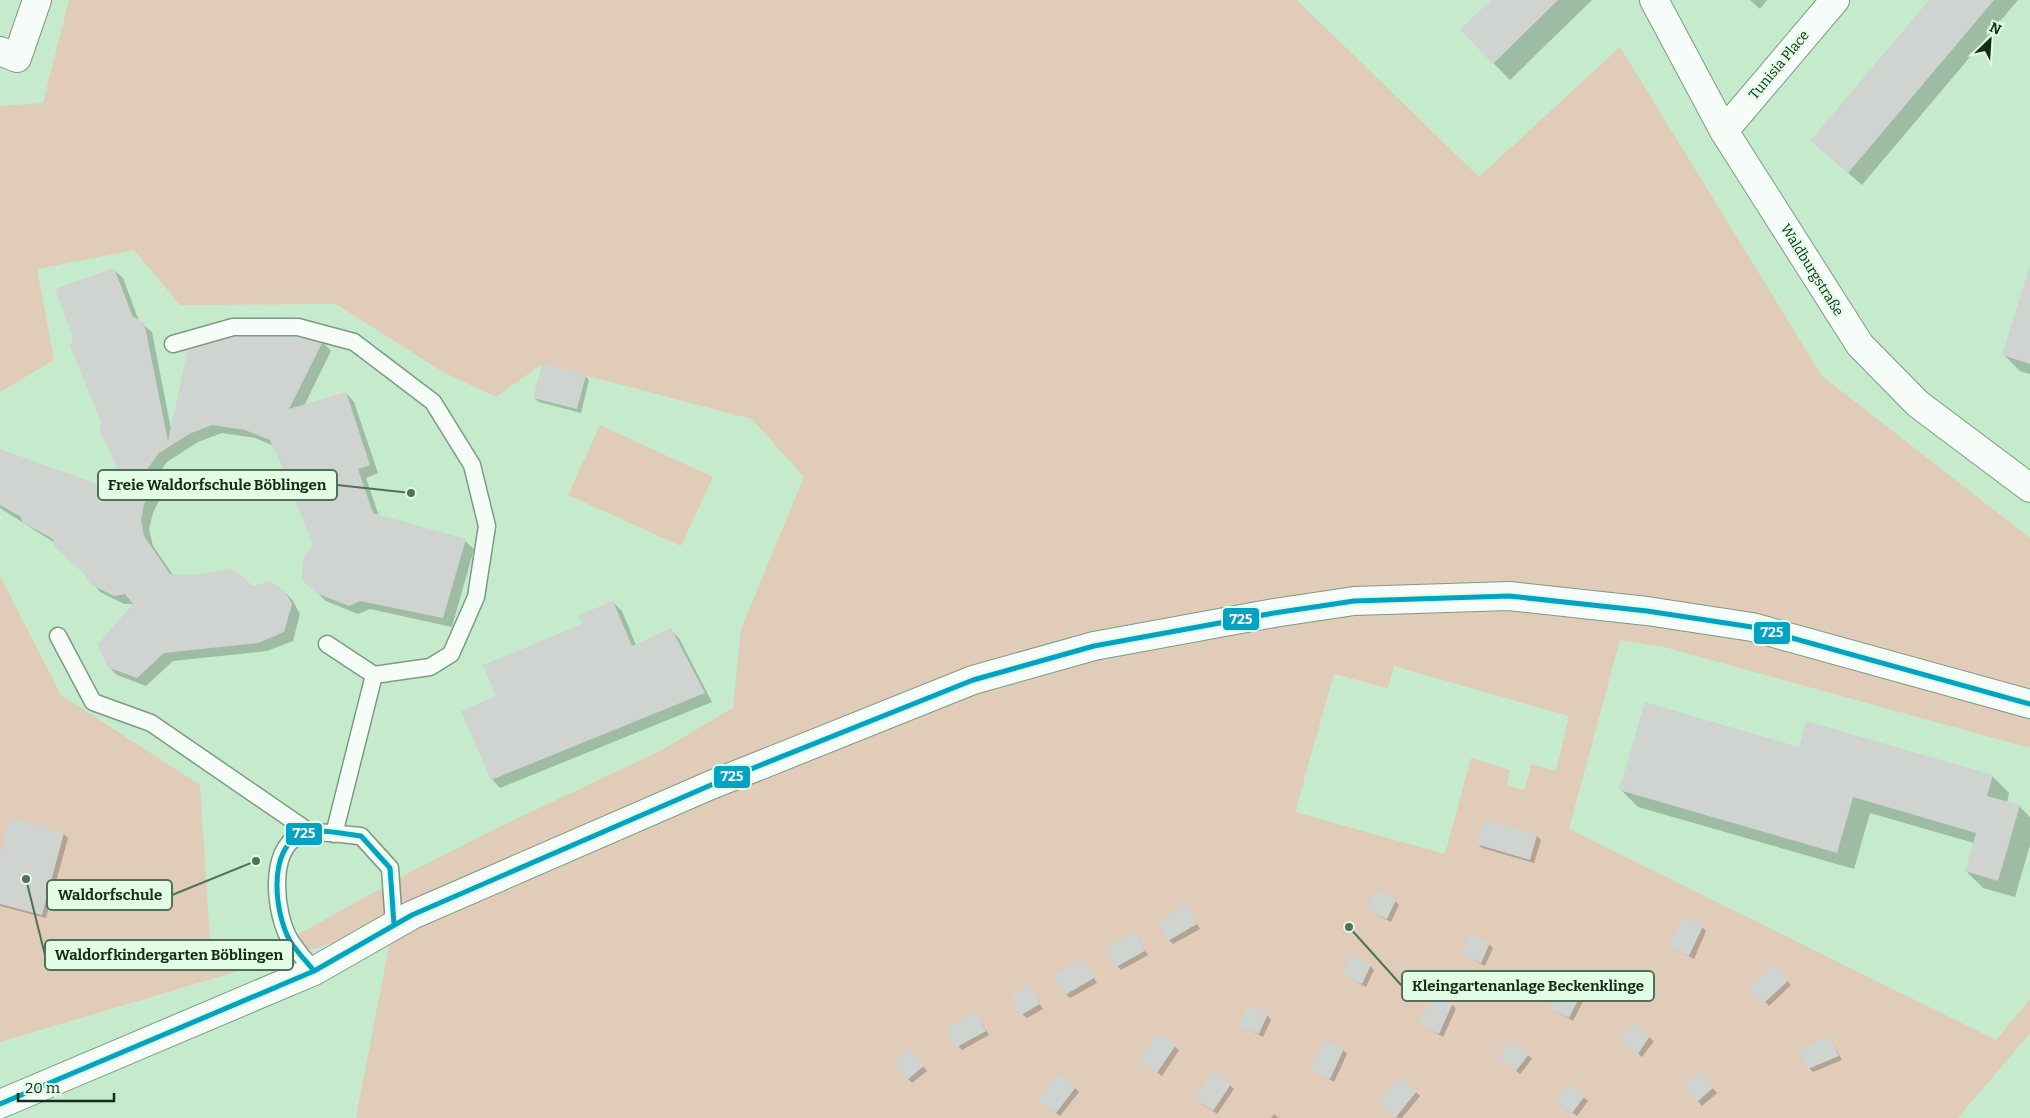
<svg xmlns="http://www.w3.org/2000/svg" width="2030" height="1118" font-family="Bitter,serif">
	<style>
		.green { fill: #e0ccb8; fill-rule: evenodd }
		.shadow { fill: #0003 }
		.building { fill: #cfd4d1 }
		.lines { fill: none; stroke-linecap: round; stroke-linejoin: round }
		.lane-casing { stroke: #7c9b83; stroke-width: 19 }
		.street-casing { stroke: #7c9b83; stroke-width: 30 }
		.secondary-casing { stroke: #7c9b83; stroke-width: 30 }
		.lane { stroke: #f6fcf7; stroke-width: 16 }
		.street { stroke: #f6fcf7; stroke-width: 28 }
		.secondary { stroke: #f6fcf7; stroke-width: 28 }
		.bus-1-casing { stroke: #e2fce5; stroke-width: 9 }
		.bus-1 { stroke: #01a3c5; stroke-width: 5 }
		.labels { text-anchor: middle; dominant-baseline: central; stroke-width: 4.5; stroke-linejoin: round; paint-order: stroke }
		.street-label { font-size: 14px; fill: #122d18; stroke: #e2fce5 }
		.leader { fill: none; stroke: #517057; stroke-width: 2 }
		.callout-dot { fill: #517057; stroke: #e2fce5; stroke-width: 2 }
		.callout { fill: #e2fce5; stroke: #517057; stroke-width: 2 }
		.callout-label { font-size: 15px; text-anchor: middle; font-weight: bold; fill: #122d18 }
		.line-badge { stroke: #e2fce5; stroke-width: 2 }
		.badge-label { font-size: 14px; text-anchor: middle; font-weight: bold; fill: #fff }
	</style>
	<rect width="100%" height="100%" fill="#c5ebcc"/>
	<path class="green" d="M69 0H1297L1479 177 1620 47 1822 376 2030 538V748L1664 647 1620 640 1569 829 1996 1040 2030 999V1033L1958 1118H356L393 925 0 1042V576L61 695 200 785 210 940 275 944 290 939 412 871 499 827 660 751 733 708 741 629 804 477 752 419 542 364 496 397 443 372 336 304 180 305 134 250 37 269 54 360 0 392V106L43 103ZM1394 666 1569 716 1556 771 1532 764 1524 790 1507 785 1510 770 1471 758 1445 854 1295 812 1334 674 1388 688Z
		M600 425 713 477 681 546 568 495Z"/>
	<path class="shadow" d="M1492 0H1592L1510 80 1461 30Z
		M1750 0H1767L1760 9Z
		M1931 0H2018L1862 185 1812 141Z
		M2030 268V374L2020 371 2003 354Z
		M114 270 123 278 139 321 152 332 171 429 281 332 323 342 331 351 304 406 346 393 354 402 378 473 366 478 379 516 465 541 474 549 452 627 370 609 358 614 326 601 313 589 315 546 274 446 255 438 222 433 198 442 167 462 153 481 159 500 153 513 149 529 153 546 173 575 284 591 293 601 300 614 293 641 267 651 173 661 146 686 117 675 108 666 134 604H124L100 592 87 576 55 543 0 508V450L97 485 118 467Z
		M585 376 589 380 581 413 539 402 534 398Z
		M613 602 622 611 636 645 671 630 679 638 712 702 500 788 492 779 498 696Z
		M1800 749 1992 776 2009 793 2007 803 2019 806 2030 817V845L2015 897 1983 888 1966 871 1974 843 1870 813 1854 869 1638 807 1621 790Z
		M11 819 64 834 68 838 46 918 0 906V859Z
		M1537 836 1541 840 1534 863 1482 848 1478 844Z
		M1395 901 1399 905 1391 922 1368 910Z
		M1186 907 1200 929 1173 944 1169 940Z
		M1702 927 1706 931 1694 959 1671 947Z
		M1134 933 1148 955 1121 970 1117 966Z
		M1489 944 1493 948 1485 966 1462 953Z
		M1083 961 1097 983 1070 998 1066 994Z
		M1370 966 1374 970 1366 987 1343 974Z
		M1778 970 1791 985 1769 1006 1751 987Z
		M1029 987 1043 1009 1027 1018 1022 1014Z
		M1583 989 1587 994 1573 1021 1550 1008Z
		M1452 1004 1456 1009 1443 1037 1421 1024Z
		M975 1013 989 1035 962 1050 958 1046Z
		M1267 1015 1271 1020 1263 1037 1240 1024Z
		M1633 1025 1654 1041 1642 1057 1626 1044Z
		M1158 1034 1179 1050 1162 1076 1145 1064Z
		M1830 1037 1842 1060 1813 1072 1809 1068Z
		M1343 1050 1347 1054 1334 1082 1312 1069Z
		M915 1055 927 1071 912 1083 908 1079Z
		M1528 1055 1532 1059 1520 1074 1500 1058Z
		M1703 1077 1717 1093 1702 1106 1685 1086Z
		M1230 1085 1234 1089 1217 1114 1200 1103Z
		M1568 1085 1588 1101 1577 1116 1560 1104Z
		M1075 1088 1079 1092 1060 1116 1044 1104Z
		M1416 1092 1420 1096 1402 1118H1398L1385 1107Z
		M1274 1114 1279 1118H1271Z"/>
	<path class="building" d="M1491 0H1558L1493 64 1460 30Z
		M1929 0H1994L1848 173 1810 141Z
		M2030 265V364L2002 355Z
		M114 268 133 317 144 322 168 441 188 349 227 337 281 331 323 341 289 409 346 392 370 465 358 469 373 513 466 539 443 618 360 601 349 606 316 593 302 580 303 558 313 546 285 472 270 440 245 430 212 425 189 434 159 453 145 472 151 491 144 504 141 520 144 536 170 574 196 575 229 569 242 576 253 586 270 581 284 590 292 604 284 632 258 643 164 653 137 678 107 667 98 644 133 604 125 594 114 596 90 584 85 575 55 547 53 539 22 522 21 517 0 505V449L97 484 117 467 99 430 101 422 70 346 73 338 55 289Z
		M542 364 586 375 577 409 533 398Z
		M613 601 632 646 671 628 705 693 491 780 461 711 496 696 483 665 582 624 579 615Z
		M1645 702 1799 747 1806 721 1993 775 1987 796 2020 805 1998 881 1965 871 1976 833 1853 797 1837 853 1619 790Z
		M10 818 64 833 42 915 0 904V854Z
		M1484 819 1537 835 1530 860 1476 844Z
		M1376 890 1396 900 1387 919 1367 910Z
		M1186 905 1197 924 1168 941 1158 921Z
		M1683 917 1703 926 1689 956 1669 947Z
		M1134 932 1145 951 1116 967 1105 947Z
		M1470 934 1490 943 1481 963 1461 954Z
		M1351 955 1371 965 1362 984 1342 975Z
		M1083 959 1094 978 1065 995 1054 975Z
		M1774 964 1788 981 1764 1003 1749 987Z
		M1564 979 1584 988 1569 1018 1549 1008Z
		M1029 985 1040 1004 1021 1015 1011 995Z
		M1433 995 1453 1003 1439 1034 1419 1024Z
		M1248 1005 1268 1014 1259 1034 1239 1025Z
		M975 1012 986 1031 957 1047 946 1028Z
		M1633 1023 1650 1036 1638 1054 1620 1041Z
		M1158 1033 1176 1045 1157 1073 1139 1060Z
		M1830 1036 1839 1056 1808 1069 1799 1049Z
		M1324 1040 1344 1049 1330 1079 1310 1070Z
		M1511 1041 1529 1054 1516 1071 1498 1058Z
		M911 1049 924 1066 907 1080 893 1062Z
		M1213 1071 1231 1084 1213 1111 1194 1099Z
		M1699 1071 1713 1088 1697 1102 1683 1086Z
		M1058 1073 1076 1087 1056 1113 1038 1100Z
		M1400 1077 1417 1091 1396 1117 1379 1103Z
		M1568 1083 1585 1096 1572 1113 1555 1100Z"/>
	<g class="lines">
		<defs>
			<path id="lane" d="M173 344 233 327H298L354 342 433 402 472 465 487 526 476 597 451 654 430 667 374 675 327 644
				M58 636 93 702 151 723 311 833
				M334 834 374 675
				M314 971C306 961 297 951 290 940 275 915 267 850 300 835 314 829 346 835 361 836L390 868 394 925"/>
			<path id="street" d="M1654 0 1724 131 1860 345 1918 404 2030 488
				M0 51 17 58 37 0
				M1724 131 1835 0"/>
			<path id="secondary" d="M0 1104 314 971 412 915 711 785 973 680 1094 646 1274 613 1354 601 1509 596 1647 611 1752 627 2030 704"/>
		</defs>
		<use href="#lane" class="lane-casing"/>
		<use href="#street" class="street-casing"/>
		<use href="#secondary" class="secondary-casing"/>
		<use href="#lane" class="lane"/>
		<use href="#street" class="street"/>
		<use href="#secondary" class="secondary"/>
		<defs>
			<path id="bus-1" d="M314 971C306 961 297 952 290 941 275 914 267 852 300 835 316 827 343 834 361 836L390 868 394 925
				M0 1104 314 971 412 915 711 785 973 680 1094 646 1274 613 1354 601 1509 596 1647 611 1752 627 2030 704"/>
		</defs>
		<use href="#bus-1" class="bus-1-casing"/>
		<use href="#bus-1" class="bus-1"/>
	</g>
	<g class="labels">
		<g class="street-label">
			<text transform="translate(1779 65) rotate(-50)">Tunisia Place</text>
			<text transform="translate(1812 270) rotate(58)">Waldburgstraße</text>
		</g>
	</g>
	<path class="leader" d="M411 493L337 485M256 861L172 895M26 879L45 955M1349 927L1402 986"/>
	<g class="callout-dot">
		<circle cx="411" cy="493" r="5"/>
		<circle cx="256" cy="861" r="5"/>
		<circle cx="26" cy="879" r="5"/>
		<circle cx="1349" cy="927" r="5"/>
	</g>
	<g class="callout">
		<rect x="98" y="470" width="239" height="30" rx="5"/>
		<rect x="47" y="880" width="125" height="30" rx="5"/>
		<rect x="45" y="940" width="248" height="30" rx="5"/>
		<rect x="1402" y="971" width="252" height="30" rx="5"/>
	</g>
	<g class="callout-label">
		<text x="217" y="490">Freie Waldorfschule Böblingen</text>
		<text x="110" y="900">Waldorfschule</text>
		<text x="169" y="960">Waldorfkindergarten Böblingen</text>
		<text x="1528" y="991">Kleingartenanlage Beckenklinge</text>
	</g>
	<g class="line-badge">
		<rect x="1222" y="607" width="38" height="24" rx="5" fill="#01a3c5"/>
		<rect x="1753" y="621" width="38" height="24" rx="5" fill="#01a3c5"/>
		<rect x="713" y="765" width="38" height="24" rx="5" fill="#01a3c5"/>
		<rect x="285" y="822" width="38" height="24" rx="5" fill="#01a3c5"/>
	</g>
	<g class="badge-label">
		<text x="1241" y="624">725</text>
		<text x="1772" y="637">725</text>
		<text x="732" y="781">725</text>
		<text x="304" y="838">725</text>
	</g>
	<g transform="translate(1990 40) rotate(25)" stroke="#e2fce5" stroke-width="4" paint-order="stroke">
	<path d="M0-4L9 19L0 12L-9 19Z" fill="#122d18"/>
	<text y="-8" font-size="14" font-weight="bold" text-anchor="middle" fill="#122d18">N</text>
	</g>
	<path d="M18 1093v8h96v-8" fill="none" stroke="#122d18" stroke-width="2.5"/>
	<text x="25" y="1093" font-size="15" fill="#122d18" stroke="#e2fce5" stroke-width="4" paint-order="stroke">20 m</text>
</svg>
